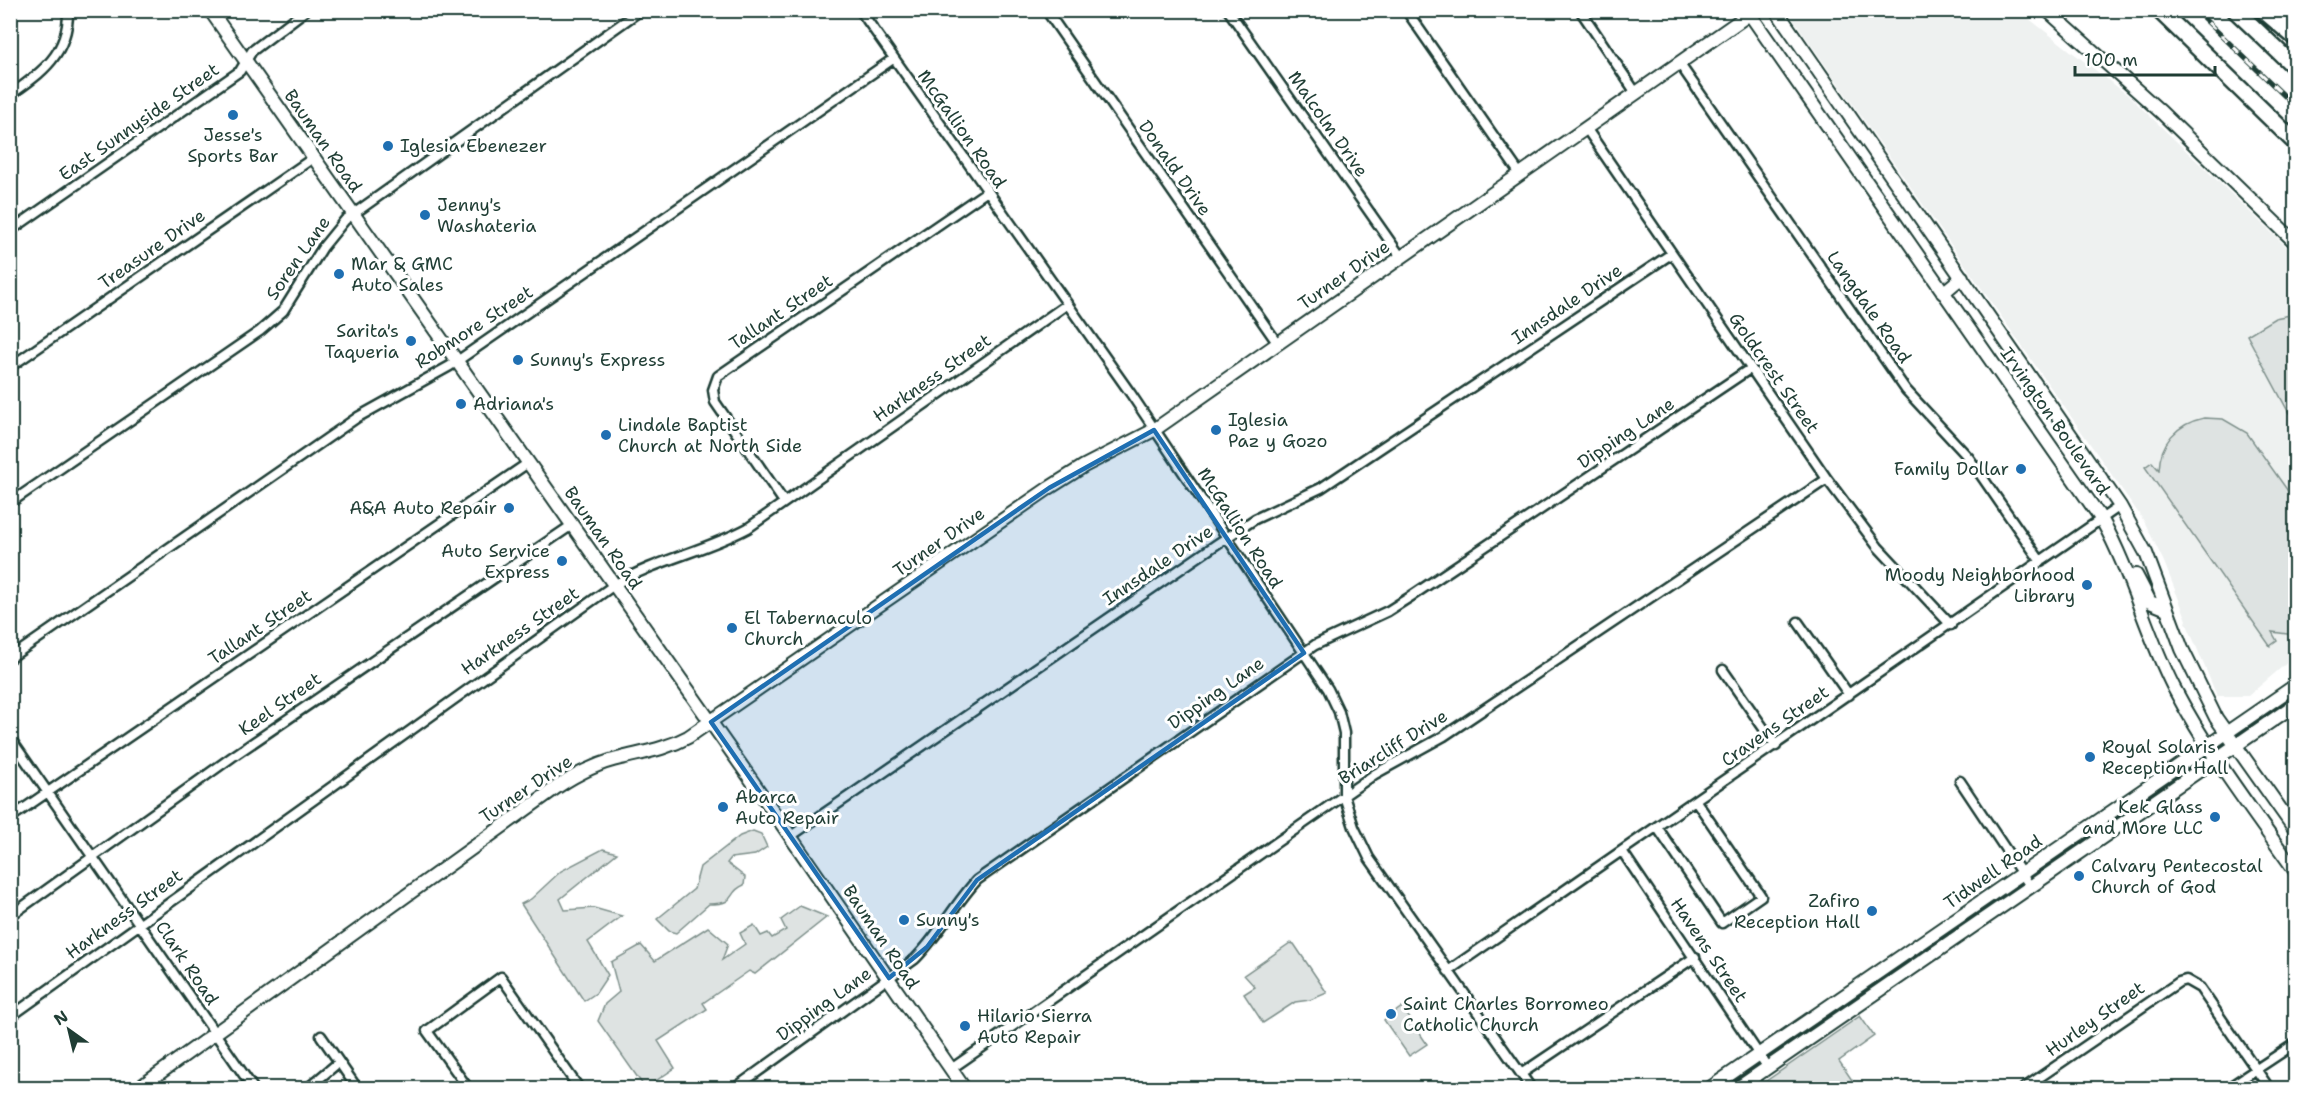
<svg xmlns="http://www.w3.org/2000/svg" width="2306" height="1099" viewBox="0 0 2306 1099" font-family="'Shantell Sans',sans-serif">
<rect width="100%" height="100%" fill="#fff"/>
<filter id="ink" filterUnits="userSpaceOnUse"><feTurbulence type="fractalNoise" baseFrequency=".0167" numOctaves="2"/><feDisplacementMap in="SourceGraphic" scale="12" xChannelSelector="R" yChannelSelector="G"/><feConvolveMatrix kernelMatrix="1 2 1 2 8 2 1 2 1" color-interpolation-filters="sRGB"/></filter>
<g filter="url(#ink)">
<path fill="#eef1f0" d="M1790,10L2019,11L2129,96L2295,255V656L2248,696H2217L2186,622L2187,620L2164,562L2144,521L1789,13Z"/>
<path fill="#dee3e2" stroke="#7e908b" stroke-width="1.5" d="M2295,314H2296L2295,414L2289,413L2247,335L2275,318Z
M2204,418L2223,419L2247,433L2295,501V635L2272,632L2277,641L2270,646L2145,467L2152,462L2159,470C2160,443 2176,424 2204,418Z
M753,831L761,834L767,847L755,855L731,858L727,863L745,877L744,885C725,893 739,904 709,904L676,933L669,931L657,919L694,889L700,867L740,836Z
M603,849L617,853L560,899L565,910L594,908L622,916L588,942L608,975L596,993L584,1001L521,904L531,899L561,871Z
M800,906L827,917L755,974L749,971L703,1003L707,1009L658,1041L675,1068L645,1088L598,1021L605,1004L619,992L611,962L641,945L655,961L708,927L728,944L722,960L745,944L740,933L754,925L761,936L768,933L772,938L786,930L781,920Z
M1290,943L1294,944L1327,993L1310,1000L1295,1002L1263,1023L1244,994L1255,987L1244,975Z
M1402,1007L1427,1044L1409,1056L1384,1020Z
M1860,1016L1874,1036L1839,1061L1856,1086L1852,1088H1756Z"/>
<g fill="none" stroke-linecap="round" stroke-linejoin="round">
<defs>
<path id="street" d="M860,10L1131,394L1328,689L1339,712L1344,733V796L1354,827L1369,858L1531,1088
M1046,10L1278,344
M1228,10L1401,257
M1406,10L1520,174
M1580,10L1636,93
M1679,63L1906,390L1969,458L2041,562
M10,95C42,73 69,53 68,10
M1586,128L1827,479L1878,547L1951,625
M10,231L240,71L252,51L306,10
M10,367L313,158
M784,502L715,402L713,390L718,376L986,192
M10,503L260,331L283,311L323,247L345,220L641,10
M1798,622L1849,695
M10,658L358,417L450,366L893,59
M1723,670L1776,746
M10,738L253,1088
M1960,781L2030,886
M10,818L528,463
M1657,827L1722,923L1761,896L1696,801
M791,836L1217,544L1255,519L1321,488L1671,254
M1622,851L1768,1068
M10,916L232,757L572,525
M1448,971L2120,506
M10,1017L614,585C656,560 705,551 748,528L1066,305
M321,1036L357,1088
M951,1069L1375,774L1444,736L1827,479
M1521,1074L1695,957
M308,1088L339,1062
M468,1088L427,1031L501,977L579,1088
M735,1088L915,959C939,935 954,905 977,880L1315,645L1388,611L1410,597L1751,368
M2024,1088L2179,982L2186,980L2200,988L2269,1088
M2228,1088L2296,1043"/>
<path id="secondary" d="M210,10L750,778L964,1088
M1747,10L2102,520C2132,574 2146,634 2174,688C2208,753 2254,813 2296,872
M1776,10L2120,506L2146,553L2182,649L2216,718L2296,831
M2047,10L2161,112L2296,243
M2278,10L2296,27
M1943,293L1962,277
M2136,575L2150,602L2167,609
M139,1088L557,787C577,774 597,763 621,758C645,752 666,749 688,737L1049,488L1084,466L1154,430L1755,10
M1710,1088L2296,685
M1738,1088L2296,704"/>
<path id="highway" d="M2159,10L2296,143
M2235,10L2296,68
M2263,10L2296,38"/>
</defs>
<use href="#street" stroke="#1f3d34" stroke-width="13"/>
<use href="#secondary" stroke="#1f3d34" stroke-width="16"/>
<use href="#highway" stroke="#1f3d34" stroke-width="20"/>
<use href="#street" stroke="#fff" stroke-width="8"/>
<use href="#secondary" stroke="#fff" stroke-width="12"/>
<use href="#highway" stroke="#fff" stroke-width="15"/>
<defs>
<path id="rail" d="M2195,10L2296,107"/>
</defs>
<use href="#rail" stroke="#1f3d34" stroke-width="5"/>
<use href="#rail" stroke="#fff" stroke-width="3" stroke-dasharray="9" stroke-linecap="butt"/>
</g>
</g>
<path fill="#1f6fb2" fill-opacity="0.2" stroke="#1f6fb2" stroke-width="4.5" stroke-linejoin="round" d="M1154,430L1304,653L977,880L927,947L889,978L711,722L1049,488Z"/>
<g fill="#1f6fb2" stroke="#fff" stroke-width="2">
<circle cx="233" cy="115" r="6"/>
<circle cx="388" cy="146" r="6"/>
<circle cx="425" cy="215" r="6"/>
<circle cx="339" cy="274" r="6"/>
<circle cx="411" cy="341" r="6"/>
<circle cx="518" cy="360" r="6"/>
<circle cx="461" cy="404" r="6"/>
<circle cx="1216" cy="430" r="6"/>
<circle cx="606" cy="435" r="6"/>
<circle cx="2021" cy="469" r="6"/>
<circle cx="509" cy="508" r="6"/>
<circle cx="562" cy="561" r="6"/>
<circle cx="2087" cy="585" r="6"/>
<circle cx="732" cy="628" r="6"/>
<circle cx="2090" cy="757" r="6"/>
<circle cx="723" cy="807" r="6"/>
<circle cx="2215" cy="817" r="6"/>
<circle cx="2079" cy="876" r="6"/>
<circle cx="1872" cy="911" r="6"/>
<circle cx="904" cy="920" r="6"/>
<circle cx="1391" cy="1014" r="6"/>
<circle cx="965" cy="1026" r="6"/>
</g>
<g text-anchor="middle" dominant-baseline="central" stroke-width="6" stroke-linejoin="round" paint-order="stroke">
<g font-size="18" fill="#1f3d34" stroke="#fff">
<text transform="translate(139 122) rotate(-35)">East Sunnyside Street</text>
<text transform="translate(1328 124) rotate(55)">Malcolm Drive</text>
<text transform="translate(962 129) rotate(55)">McGallion Road</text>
<text transform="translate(323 141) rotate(55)">Bauman Road</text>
<text transform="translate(1175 168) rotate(55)">Donald Drive</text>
<text transform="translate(152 249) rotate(-35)">Treasure Drive</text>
<text transform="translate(298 258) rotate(-55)">Soren Lane</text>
<text transform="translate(1344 275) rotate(-35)">Turner Drive</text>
<text transform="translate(1567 304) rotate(-34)">Innsdale Drive</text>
<text transform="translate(1869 307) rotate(55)">Langdale Road</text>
<text transform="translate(781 312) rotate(-34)">Tallant Street</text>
<text transform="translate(474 327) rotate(-33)">Robmore Street</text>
<text transform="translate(1774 373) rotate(55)">Goldcrest Street</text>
<text transform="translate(932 378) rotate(-35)">Harkness Street</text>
<text transform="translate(2055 421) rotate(55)">Irvington Boulevard</text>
<text transform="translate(1626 433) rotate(-34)">Dipping Lane</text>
<text transform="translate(1240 528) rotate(57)">McGallion Road</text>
<text transform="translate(603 538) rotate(55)">Bauman Road</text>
<text transform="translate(939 542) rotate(-35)">Turner Drive</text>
<text transform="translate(1158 565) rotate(-34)">Innsdale Drive</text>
<text transform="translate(260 627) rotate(-34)">Tallant Street</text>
<text transform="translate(520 631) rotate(-35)">Harkness Street</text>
<text transform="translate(1216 693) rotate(-35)">Dipping Lane</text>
<text transform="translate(280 704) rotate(-35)">Keel Street</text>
<text transform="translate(1775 726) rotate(-35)">Cravens Street</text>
<text transform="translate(1393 747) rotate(-32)">Briarcliff Drive</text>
<text transform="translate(526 789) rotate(-34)">Turner Drive</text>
<text transform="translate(1993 872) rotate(-35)">Tidwell Road</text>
<text transform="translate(124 914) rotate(-36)">Harkness Street</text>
<text transform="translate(881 937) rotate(56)">Bauman Road</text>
<text transform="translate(1709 950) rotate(56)">Havens Street</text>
<text transform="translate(187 963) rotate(56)">Clark Road</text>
<text transform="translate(824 1004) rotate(-36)">Dipping Lane</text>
<text transform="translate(2095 1019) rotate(-35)">Hurley Street</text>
</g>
<g font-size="18" fill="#1f3d34" stroke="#fff" text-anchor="start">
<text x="233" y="135" text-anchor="middle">Jesse's<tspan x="233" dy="21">Sports Bar</tspan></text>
<text x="400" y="146">Iglesia Ebenezer</text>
<text x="437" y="205">Jenny's<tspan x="437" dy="21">Washateria</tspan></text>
<text x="351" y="264">Mar &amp; GMC<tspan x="351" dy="21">Auto Sales</tspan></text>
<text x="399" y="331" text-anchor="end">Sarita's<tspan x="399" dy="21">Taqueria</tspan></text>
<text x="530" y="360">Sunny's Express</text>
<text x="473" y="404">Adriana's</text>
<text x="1228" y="420">Iglesia<tspan x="1228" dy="21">Paz y Gozo</tspan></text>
<text x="618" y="425">Lindale Baptist<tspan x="618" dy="21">Church at North Side</tspan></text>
<text x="2009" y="469" text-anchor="end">Family Dollar</text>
<text x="497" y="508" text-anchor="end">A&amp;A Auto Repair</text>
<text x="550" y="551" text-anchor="end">Auto Service<tspan x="550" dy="21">Express</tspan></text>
<text x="2075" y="575" text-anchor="end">Moody Neighborhood<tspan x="2075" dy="21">Library</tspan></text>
<text x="744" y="618">El Tabernaculo<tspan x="744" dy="21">Church</tspan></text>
<text x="2102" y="747">Royal Solaris<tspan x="2102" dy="21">Reception Hall</tspan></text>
<text x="735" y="797">Abarca<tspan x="735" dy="21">Auto Repair</tspan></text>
<text x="2203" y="807" text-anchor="end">Kek Glass<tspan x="2203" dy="21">and More LLC</tspan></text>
<text x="2091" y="866">Calvary Pentecostal<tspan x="2091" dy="21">Church of God</tspan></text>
<text x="1860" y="901" text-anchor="end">Zafiro<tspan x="1860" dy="21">Reception Hall</tspan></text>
<text x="916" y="920">Sunny's</text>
<text x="1403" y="1004">Saint Charles Borromeo<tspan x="1403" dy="21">Catholic Church</tspan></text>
<text x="977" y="1016">Hilario Sierra<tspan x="977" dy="21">Auto Repair</tspan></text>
</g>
</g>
<rect width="2306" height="1099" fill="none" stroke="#fff" stroke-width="36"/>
<rect x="18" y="18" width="2270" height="1063" fill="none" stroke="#1f3d34" stroke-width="2" filter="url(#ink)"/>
<g transform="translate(69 1030) rotate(326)" stroke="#ffffff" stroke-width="4.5" paint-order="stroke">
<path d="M0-4.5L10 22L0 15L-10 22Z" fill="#1f3d34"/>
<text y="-9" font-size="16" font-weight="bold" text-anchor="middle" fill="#1f3d34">N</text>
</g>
<path d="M2075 66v9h140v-9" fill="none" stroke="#1f3d34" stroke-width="3"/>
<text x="2084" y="66" font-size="18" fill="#1f3d34" stroke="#ffffff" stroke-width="4.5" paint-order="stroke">100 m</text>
</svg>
